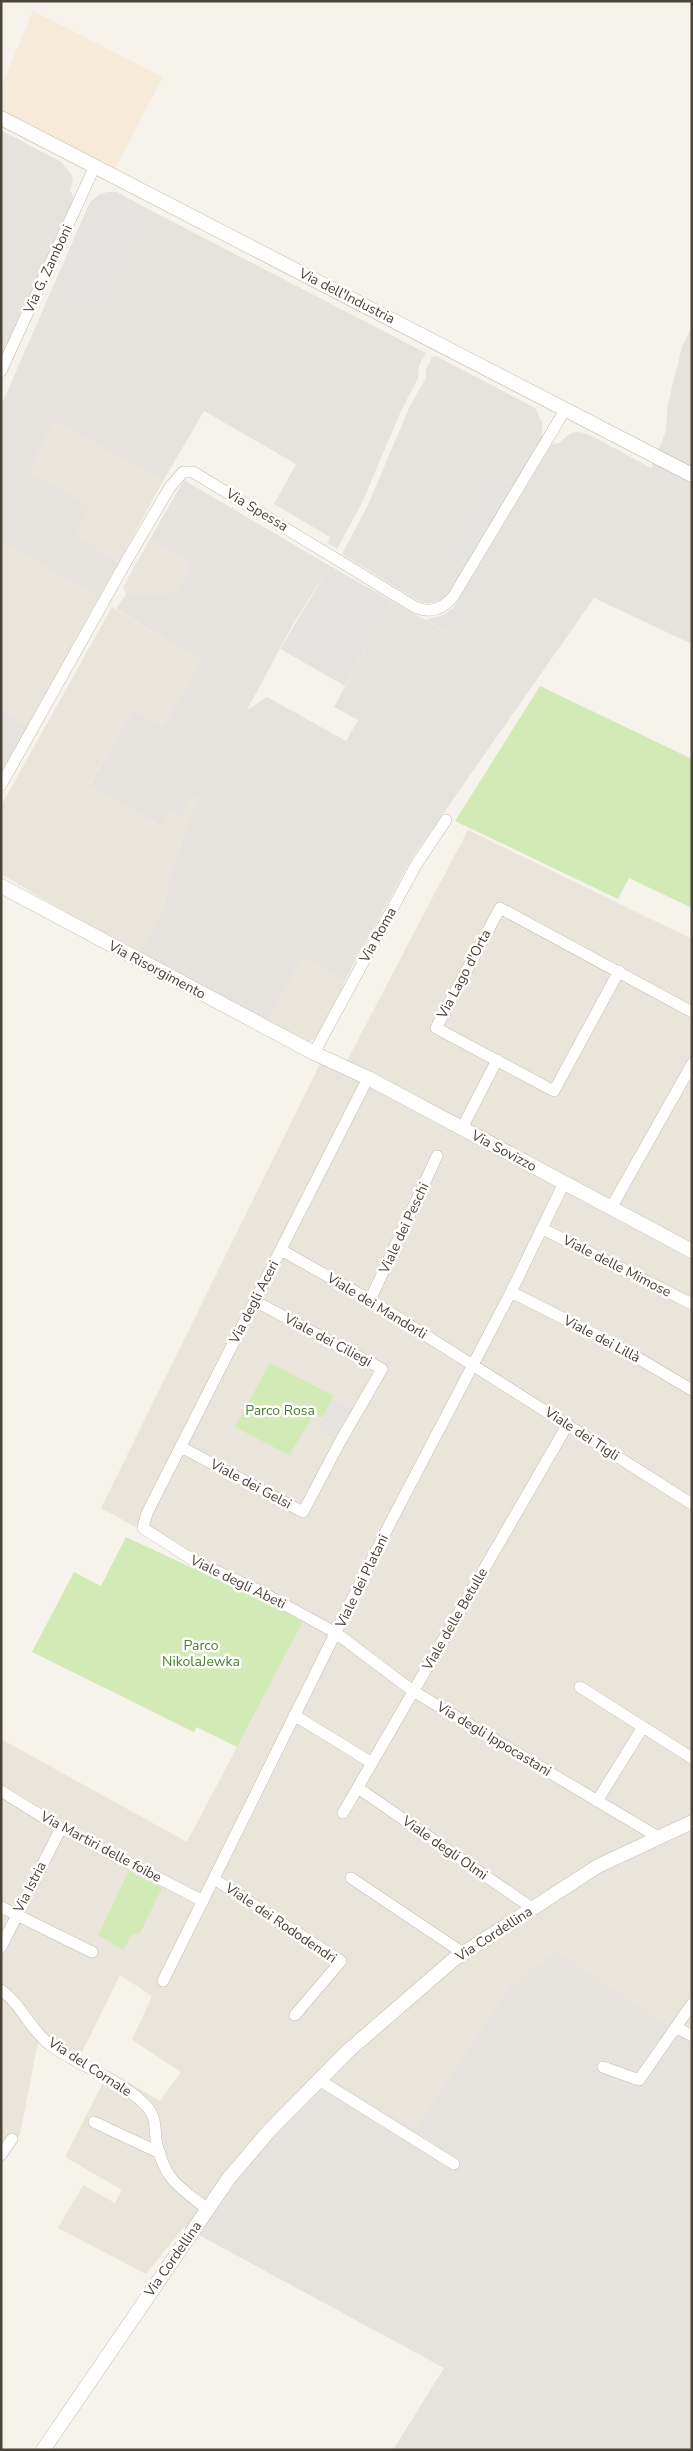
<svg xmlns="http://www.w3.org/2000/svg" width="693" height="2451" viewBox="0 0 693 2451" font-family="'Nunito Sans',sans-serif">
<rect width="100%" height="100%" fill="#f6f3ec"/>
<path fill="#eae5da" d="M54,419L163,481L119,562L74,535L91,506L30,471Z
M150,539L191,564L175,592L126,594L123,587Z
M1,541L98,598L28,726L1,709Z
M112,607L200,661L163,726L133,709L89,784L160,827L171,809L194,795L197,797L167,884L164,905L138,955L1,874V806Z
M468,830L692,939V2042L678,2033L506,1990L415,2128L317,2071L206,2191L184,2227L146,2274L58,2228L83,2185L115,2203L122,2190L65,2157L109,2071L160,2101L181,2072L132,2040L152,1996L120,1975L80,2056L40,2032L20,2134L1,2163V1739L187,1842L304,1620L101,1508L321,1062L341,1072Z
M303,958L344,982L343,987L315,1039L308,1042L268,1022Z"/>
<path fill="#f7ead8" d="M33,11L163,77L114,170L1,111V87Z"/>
<path fill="#e6e2dd" d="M1,130L61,162L71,174L73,181L70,190L74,198L1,360Z
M150,210L426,353L419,365L418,378L401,411L362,503L337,549L327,543L330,537L274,504L296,464L204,411L163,481L54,420L30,471L91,506L75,535L119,562L98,598L1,541V406L51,291L100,320Z
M692,326V644L594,598L412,858L344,982L303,958L268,1022L138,955L164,905L167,884L197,797L194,795L181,816L171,810L161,827L89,785L133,709L163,726L200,661L116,609L126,594L175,592L191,564L150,539L184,480L330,566L293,624L247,710L267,697L346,741L358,720L334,707L392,601L451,635L487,575L477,569L552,444L559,443L571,433L579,432L588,434L651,468L666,431L668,403L682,347Z
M436,356L535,408L542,423V440L514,484L490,472L446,551L468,564L450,594L444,600L432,603H422L342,554L368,505L409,408L426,378V369L432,357Z
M1,709L28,726L1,773Z
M557,1951L692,2042V2450H393L444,2368L184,2227L206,2191L317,2070L415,2128L506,1990Z"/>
<path fill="#d2eab5" d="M540,686L692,759V908L629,878L618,899L455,821Z
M270,1363L334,1396L322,1418L314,1415L289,1455L235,1427Z
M126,1537L304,1620L237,1747L196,1727L194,1732L32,1652L74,1572L101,1586Z
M129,1871L162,1888L139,1935L133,1933L123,1950L98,1935Z"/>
<path fill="#e5e3e0" d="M108,192H117L150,210L100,320L51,291L90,202L100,194Z
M490,472L514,484L468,564L446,551Z
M330,566L392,601L345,686L280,649Z
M477,569L487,575L452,635L425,620L443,615L453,608Z
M334,1399L355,1410L338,1441L317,1428Z"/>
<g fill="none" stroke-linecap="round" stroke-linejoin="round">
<defs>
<path id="minor" d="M1,371L94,168
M1,785L127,560L170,487L183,472H193L415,607C431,614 442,609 453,597L565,410
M619,971L554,1091L436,1028L500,908L692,1012
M314,1053L416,865L446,820
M368,1078L147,1513L143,1528L196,1562L258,1590L336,1633L413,1691L658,1837
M462,1128L497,1060
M611,1208L692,1064
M543,1229L692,1304
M281,1250L370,1300L692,1504
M511,1292L616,1345L692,1390
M370,1300L437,1156
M181,1447L303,1512L341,1440L382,1369L255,1301
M580,1687L643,1727
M294,1715L372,1763
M358,1788L532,1908
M1,1791L61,1828L203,1901
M597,1801L643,1727L692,1758
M343,1813L568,1424
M351,1878L463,1953
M214,1879L341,1961L295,2015
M1,1907L92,1952
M1,1947L61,1828
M163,1981L385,1533L511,1292L564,1183
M1,1990C22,2005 29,2028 49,2044C78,2066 126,2081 149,2109C157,2120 154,2132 157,2145C166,2182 180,2187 207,2209
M676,2027L692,2036
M603,2067L639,2080L692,2004
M319,2080L454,2164
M94,2122L160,2153
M1,2155L12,2139"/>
<path id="tertiary" d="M1,118L692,475
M1,886L314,1053L368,1078L692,1251
M43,2450L229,2178L269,2131L348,2051L453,1960L598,1866L692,1822"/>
</defs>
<use href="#minor" stroke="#c2bbae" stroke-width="12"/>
<use href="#tertiary" stroke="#c2bbae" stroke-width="15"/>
<use href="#minor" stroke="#fff" stroke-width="11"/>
<use href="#tertiary" stroke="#fff" stroke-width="14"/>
</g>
<g text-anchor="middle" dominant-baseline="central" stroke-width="5" stroke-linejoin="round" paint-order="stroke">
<g font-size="14" fill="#4b4439" stroke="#fff">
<text transform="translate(48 269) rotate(-65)">Via G. Zamboni</text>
<text transform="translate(347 296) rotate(27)">Via dell'Industria</text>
<text transform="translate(257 510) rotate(31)">Via Spessa</text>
<text transform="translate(378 935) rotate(-61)">Via Roma</text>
<text transform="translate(157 970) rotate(28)">Via Risorgimento</text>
<text transform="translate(464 974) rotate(-62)">Via Lago d'Orta</text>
<text transform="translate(504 1151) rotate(28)">Via Sovizzo</text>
<text transform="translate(404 1228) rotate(-65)">Viale dei Peschi</text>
<text transform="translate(617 1266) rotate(27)">Viale delle Mimose</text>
<text transform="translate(254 1302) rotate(-63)">Via degli Aceri</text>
<text transform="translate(377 1306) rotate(31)">Viale dei Mandorli</text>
<text transform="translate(602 1339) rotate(28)">Viale dei Lillà</text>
<text transform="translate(328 1340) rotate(28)">Viale dei Ciliegi</text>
<text transform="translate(582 1434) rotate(33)">Viale dei Tigli</text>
<text transform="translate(251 1484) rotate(28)">Viale dei Gelsi</text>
<text transform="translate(362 1581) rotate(-64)">Viale dei Platani</text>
<text transform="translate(238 1582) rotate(26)">Viale degli Abeti</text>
<text transform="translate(455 1619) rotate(-60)">Viale delle Betulle</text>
<text transform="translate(494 1739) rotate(31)">Via degli Ippocastani</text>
<text transform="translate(101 1847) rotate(28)">Via Martiri delle foibe</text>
<text transform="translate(445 1848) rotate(35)">Viale degli Olmi</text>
<text transform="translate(30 1887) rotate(-63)">Via Istria</text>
<text transform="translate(281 1923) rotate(34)">Viale dei Rododendri</text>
<text transform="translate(494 1934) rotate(-33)">Via Cordellina</text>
<text transform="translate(90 2067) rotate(33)">Via del Cornale</text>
<text transform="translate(173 2259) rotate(-55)">Via Cordellina</text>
</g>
<g font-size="14" fill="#4a7f2a" stroke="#fff">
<text x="280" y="1410">Parco Rosa</text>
<text x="201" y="1645">Parco<tspan x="201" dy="16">NikolaJewka</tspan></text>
</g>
</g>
<rect width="693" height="2451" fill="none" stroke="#4b4439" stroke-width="5"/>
</svg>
